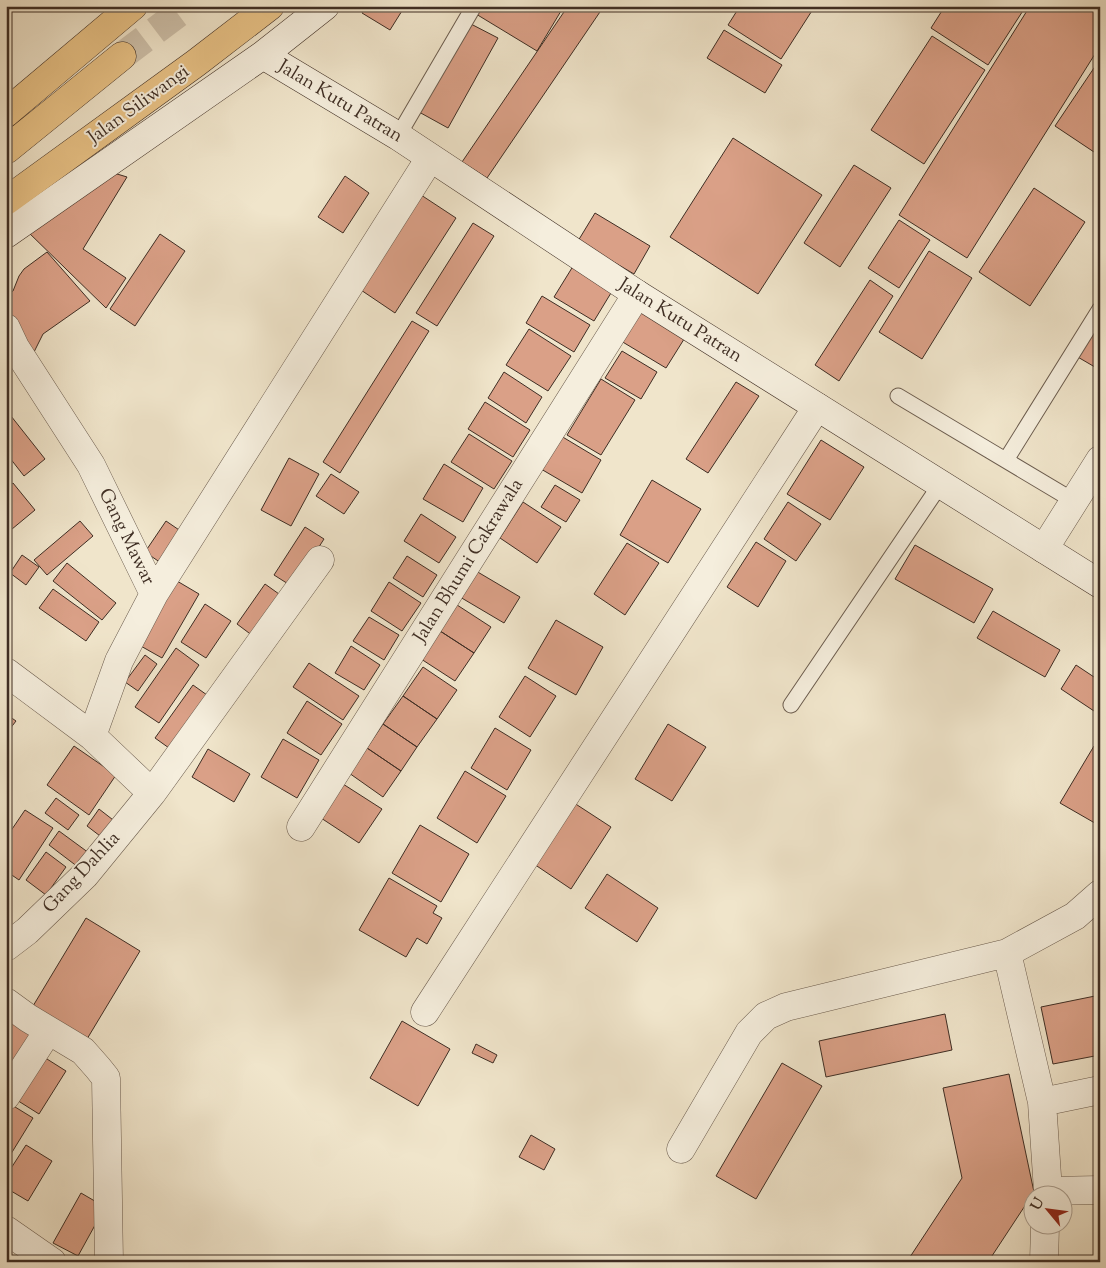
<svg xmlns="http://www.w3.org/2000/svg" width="1106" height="1268" viewBox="0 0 1106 1268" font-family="'Sorts Mill Goudy',serif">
<rect width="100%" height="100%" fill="#f0e5cb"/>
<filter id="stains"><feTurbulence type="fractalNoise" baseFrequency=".004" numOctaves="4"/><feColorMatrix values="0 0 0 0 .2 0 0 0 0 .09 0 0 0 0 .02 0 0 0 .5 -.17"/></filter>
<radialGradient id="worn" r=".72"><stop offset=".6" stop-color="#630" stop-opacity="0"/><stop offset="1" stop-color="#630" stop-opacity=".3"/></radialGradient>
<path fill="#daa087" stroke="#3f2e24" d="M366,6H405L390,30L362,13Z
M481,6H564L537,51L476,14Z
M568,6H604L487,178L462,162Z
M740,6H815L781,59L728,25Z
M945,6H1026L988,65L931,28Z
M1030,6H1100V46L967,258L899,215Z
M469,23L498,38L448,128L419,112Z
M724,30L782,65L765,93L707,58Z
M932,36L985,70L924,164L871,130Z
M1100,59V156L1055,126Z
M733,138L822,195L758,294L670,237Z
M854,165L891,188L840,267L804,243Z
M104,170L127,177L83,249L126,278L106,308L26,230Z
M345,176L369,193L343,233L318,217Z
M1034,188L1085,222L1030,306L979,272Z
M418,193L456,218L395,313L355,286Z
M595,213L650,246L634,274L578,241Z
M899,220L930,240L899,288L868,268Z
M473,223L494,236L437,326L416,313Z
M160,234L185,251L135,326L110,309Z
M929,251L972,278L922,359L879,332Z
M47,252L90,301L43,334L32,356L6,323V295L13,291L19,276L24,269Z
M575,263L614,288L594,321L554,297Z
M870,280L893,296L839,381L815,365Z
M542,296L590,325L574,352L526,323Z
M642,308L686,336L666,368L621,341Z
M412,321L429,331L340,473L323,462Z
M529,329L571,356L548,391L506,365Z
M1091,332L1100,337V370L1076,356Z
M622,351L657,372L641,399L605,378Z
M504,372L542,397L526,423L488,398Z
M601,379L635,400L601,455L567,435Z
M736,382L759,396L708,473L686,459Z
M485,402L530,430L513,457L468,429Z
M11,416L45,459L24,476L6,453V419Z
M469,434L512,461L494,489L451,462Z
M561,436L601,460L582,493L541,469Z
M821,440L864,467L830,520L787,494Z
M289,458L319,474L291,526L261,510Z
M444,464L483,488L463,522L423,499Z
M331,474L359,492L344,514L316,496Z
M652,480L701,509L668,563L620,535Z
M13,483L35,510L6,534V489Z
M555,485L580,500L566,522L541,507Z
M523,502L561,527L537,563L500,538Z
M788,502L821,524L796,561L764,539Z
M421,514L456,537L439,563L404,541Z
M80,521L93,536L47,575L34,560Z
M166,521L185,534L164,565L145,552Z
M305,527L324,539L293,587L274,575Z
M756,542L786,561L758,607L727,587Z
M627,543L659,563L625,615L594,594Z
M915,545L993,589L974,623L895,579Z
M22,555L39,567L26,585L10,573Z
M407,556L437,575L423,597L393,578Z
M67,563L116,603L102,620L53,581Z
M476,571L520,597L504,623L460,597Z
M177,581L199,594L162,658L139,645Z
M389,582L421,603L402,631L371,611Z
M265,584L286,599L257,639L237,624Z
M53,589L99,622L86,641L39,608Z
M454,603L491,627L474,653L437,629Z
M205,604L231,621L206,658L181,642Z
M993,611L1060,650L1045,677L977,638Z
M369,617L399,635L384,660L353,641Z
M556,620L603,647L576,695L528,668Z
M437,629L474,653L455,681L418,657Z
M351,646L380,665L364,690L335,673Z
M176,648L199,665L159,723L135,707Z
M145,655L157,664L138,691L125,682Z
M309,663L359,696L343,720L293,687Z
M1076,665L1100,681V715L1061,689Z
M423,667L457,690L437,719L403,696Z
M525,676L556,696L530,737L499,717Z
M193,685L214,700L176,753L155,738Z
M403,696L437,719L417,747L383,724Z
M307,701L342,724L321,755L287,733Z
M6,714L16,721L6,734Z
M383,724L417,747L401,771L367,748Z
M668,724L706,747L672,801L635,779Z
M495,728L531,750L507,790L471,768Z
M283,739L319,760L297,798L261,777Z
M74,746L116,775L89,815L47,785Z
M1094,746L1100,749V826L1060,803Z
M367,748L401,771L383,797L349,773Z
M208,749L250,774L234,802L192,777Z
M465,771L506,796L477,843L437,818Z
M343,784L382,809L359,843L321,818Z
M56,798L79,815L68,830L45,813Z
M568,799L611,827L571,889L528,860Z
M99,809L117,823L104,839L87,826Z
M25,810L53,828L19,880L6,871V838Z
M420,825L469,854L441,902L392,873Z
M59,831L89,853L78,867L49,845Z
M46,852L66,867L46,895L26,880Z
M607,874L658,908L637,942L585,908Z
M389,878L437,906L433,913L442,918L427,944L417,938L406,957L359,930Z
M86,918L140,951L84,1044L30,1011Z
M1100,995V1055L1053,1064L1041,1007Z
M945,1014L952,1050L826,1077L819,1041Z
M6,1018L34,1037L6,1078Z
M402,1021L450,1049L418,1106L370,1078Z
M476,1044L497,1055L493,1063L472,1053Z
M39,1054L66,1071L39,1114L12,1097Z
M782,1063L822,1086L756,1199L716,1176Z
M1009,1074L1034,1192L988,1262H911L908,1260L962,1178L943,1088Z
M7,1102L33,1118L6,1162V1104Z
M531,1135L555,1149L544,1170L519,1157Z
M26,1145L52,1161L28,1201L6,1188V1176Z
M81,1193L105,1207L78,1256L53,1243Z"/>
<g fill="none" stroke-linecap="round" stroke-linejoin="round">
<path stroke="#cdc0aa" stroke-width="28" stroke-dasharray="28 14" stroke-linecap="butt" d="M122,56L188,6"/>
<defs>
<path id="lane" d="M398,136L474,6
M898,396L1074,501
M1006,460L1100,309
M791,705L940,485"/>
<path id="street" d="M6,328L15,347L91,465L154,594L119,661L92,736L152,793
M1044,549L1100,460
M154,594L430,158
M6,672L92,736
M301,827L637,294
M6,947L27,931L85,875L152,793L320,560
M1007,953L1042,1102L1048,1191L1047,1196
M6,1002L28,1018L83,1051L98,1068L106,1078L109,1262
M425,1012L817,407
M6,1096L48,1031
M1042,1102L1100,1090
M681,1149L749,1033L766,1016L786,1007L1007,953L1075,916L1100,894
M1048,1191L1100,1190
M6,1230L52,1262
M1044,1262L1045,1226"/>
<path id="secondary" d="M263,55L398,136L637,294L1100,584
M6,234L263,55L325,6"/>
<path id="highway" d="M6,113L133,6
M6,150L122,56
M6,201L196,63L270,6"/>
</defs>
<use href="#lane" stroke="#6b5c4e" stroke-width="17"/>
<use href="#street" stroke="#6b5c4e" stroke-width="29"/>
<use href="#secondary" stroke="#3f2e24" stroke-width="29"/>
<use href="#highway" stroke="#3f2e24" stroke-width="29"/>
<use href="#lane" stroke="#f5eedd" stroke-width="15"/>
<use href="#street" stroke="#f5eedd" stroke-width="28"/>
<use href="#secondary" stroke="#f5eedd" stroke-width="28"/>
<use href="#highway" stroke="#e8c286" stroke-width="28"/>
</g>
<g text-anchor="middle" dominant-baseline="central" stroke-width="4" stroke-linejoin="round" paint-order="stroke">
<g font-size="19" fill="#3f2e24" stroke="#f5eedd">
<text transform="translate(340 102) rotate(31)">Jalan Kutu Patran</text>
<text transform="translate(139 105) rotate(-36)">Jalan Siliwangi</text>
<text transform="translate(680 321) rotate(32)">Jalan Kutu Patran</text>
<text transform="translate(126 537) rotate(64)">Gang Mawar</text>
<text transform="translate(469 561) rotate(-58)">Jalan Bhumi Cakrawala</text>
<text transform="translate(82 873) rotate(-47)">Gang Dahlia</text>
</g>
</g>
<rect width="1106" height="1268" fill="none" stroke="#f0e5cb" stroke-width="25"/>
<rect x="8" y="8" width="1091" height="1253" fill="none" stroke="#3f2e24" stroke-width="2.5"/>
<rect x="12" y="12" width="1081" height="1243" fill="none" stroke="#3f2e24"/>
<g transform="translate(1048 1210) rotate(299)"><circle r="24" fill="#f5eedd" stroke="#aca193"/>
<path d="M0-4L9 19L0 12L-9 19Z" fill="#8f2418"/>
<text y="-8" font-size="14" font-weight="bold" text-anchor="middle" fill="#3f2e24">U</text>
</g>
<rect width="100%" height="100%" filter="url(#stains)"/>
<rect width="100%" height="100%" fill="url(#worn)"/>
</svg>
